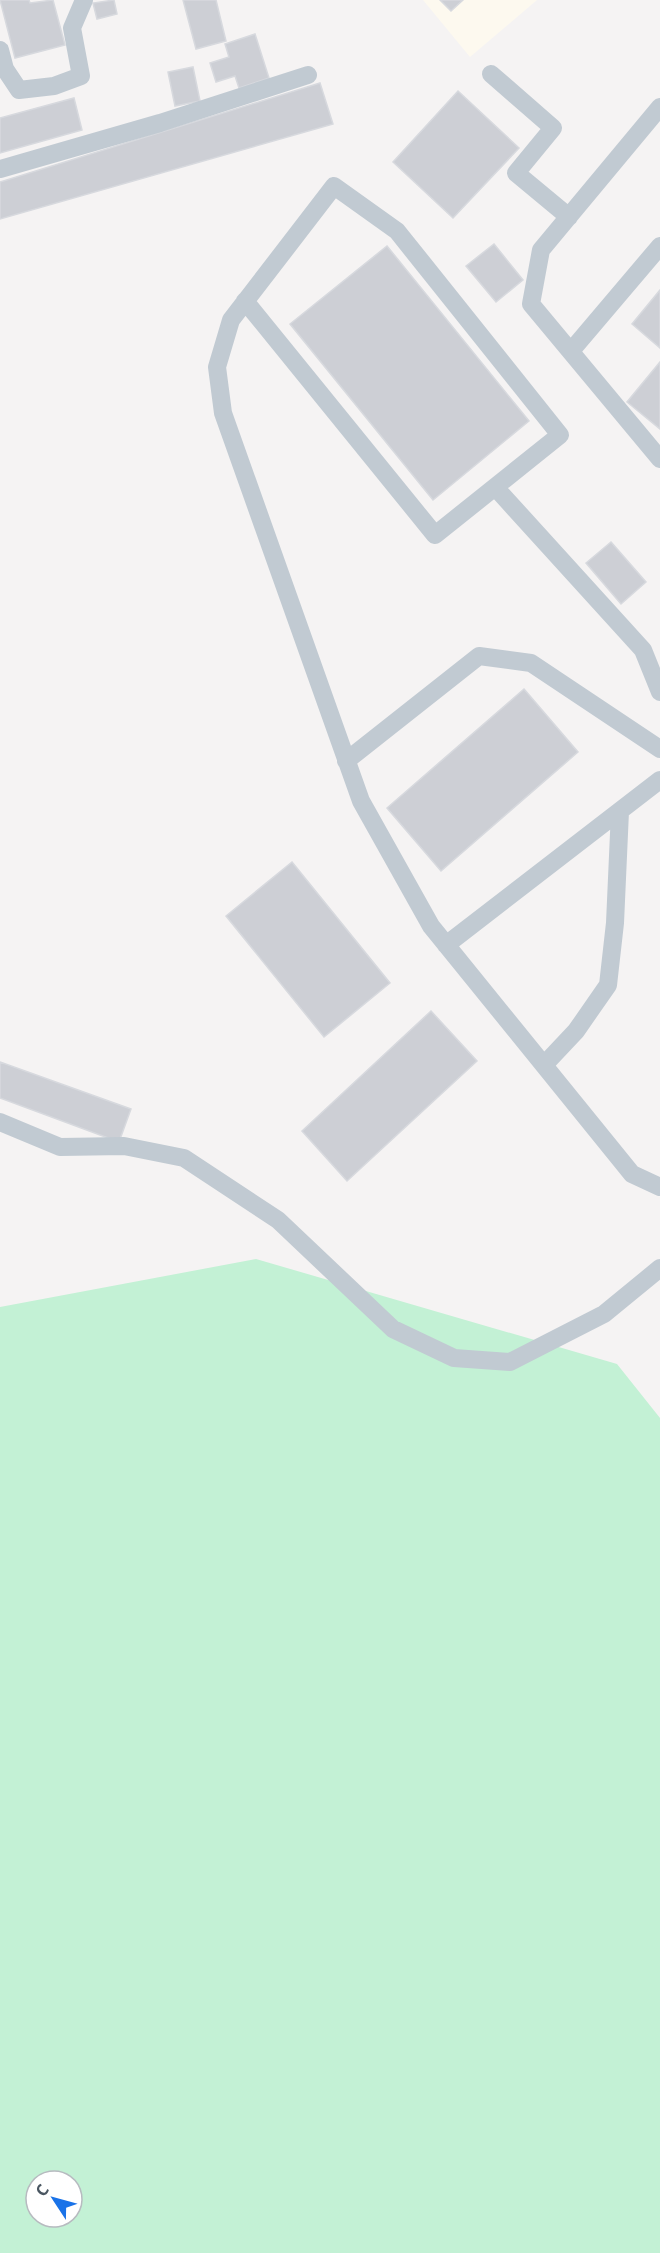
<svg xmlns="http://www.w3.org/2000/svg" width="660" height="2253" viewBox="0 0 660 2253" font-family="'Open Sans',sans-serif">
<rect width="100%" height="100%" fill="#f5f3f3"/>
<path fill="#fdf9ef" d="M423,0H537L470,57Z"/>
<path fill="#c3f1d5" fill-rule="evenodd" d="M256,1259L617,1364L660,1418V2253H0V1307ZM36,2181H72V2217H36Z"/>
<path fill="#cdcfd5" stroke="#d7d9de" stroke-width="1.5" d="M0,0H29L30,3L53,0L65,45L15,58Z
M114,0L117,14L97,19L93,3Z
M183,0H216L226,41L196,49Z
M440,0H463L451,11Z
M255,34L269,78L239,88L235,76L216,82L210,63L229,57L225,44Z
M193,67L200,101L175,106L168,72Z
M320,83L333,124L0,219V182Z
M458,91L519,148L453,218L393,162Z
M74,98L82,130L0,153V118Z
M494,244L523,280L496,302L466,266Z
M387,246L529,421L433,500L290,324Z
M660,290V348L632,324Z
M660,362V429L627,402Z
M611,542L646,582L621,604L586,563Z
M524,689L578,752L441,871L387,808Z
M292,862L390,983L324,1037L226,916Z
M431,1011L477,1061L347,1181L302,1131Z
M0,1062L131,1109L119,1142L0,1098Z"/>
<g fill="none" stroke-linecap="round" stroke-linejoin="round">
<path stroke="#c1cad2" stroke-width="18" d="M0,50L5,69L19,90L54,86L81,76L72,28L84,0
M491,74L553,128L516,173L569,217
M660,107L541,250L531,304L660,459
M0,169L160,123L308,75
M245,301L435,535L495,487L643,650L660,692
M571,351L660,246
M495,487L560,435L397,231L334,186L231,320L217,367L223,413L361,801L431,926L632,1174L660,1187
M346,761L479,656L531,663L660,749
M446,945L660,780
M544,1065L576,1031L608,985L615,923L620,811
M0,1122L60,1147L124,1146L184,1158L278,1220L393,1329L454,1358L510,1362L604,1314L660,1268"/>
</g>
<g transform="translate(54 2199) rotate(306)"><circle r="28" fill="#ffffff" stroke="#b7bbc0" stroke-width="1.5"/>
<path d="M0-4.5L10 22L0 15L-10 22Z" fill="#1a73e8"/>
<text y="-9" font-size="16" font-weight="bold" text-anchor="middle" fill="#4a5661">С</text>
</g>
</svg>
